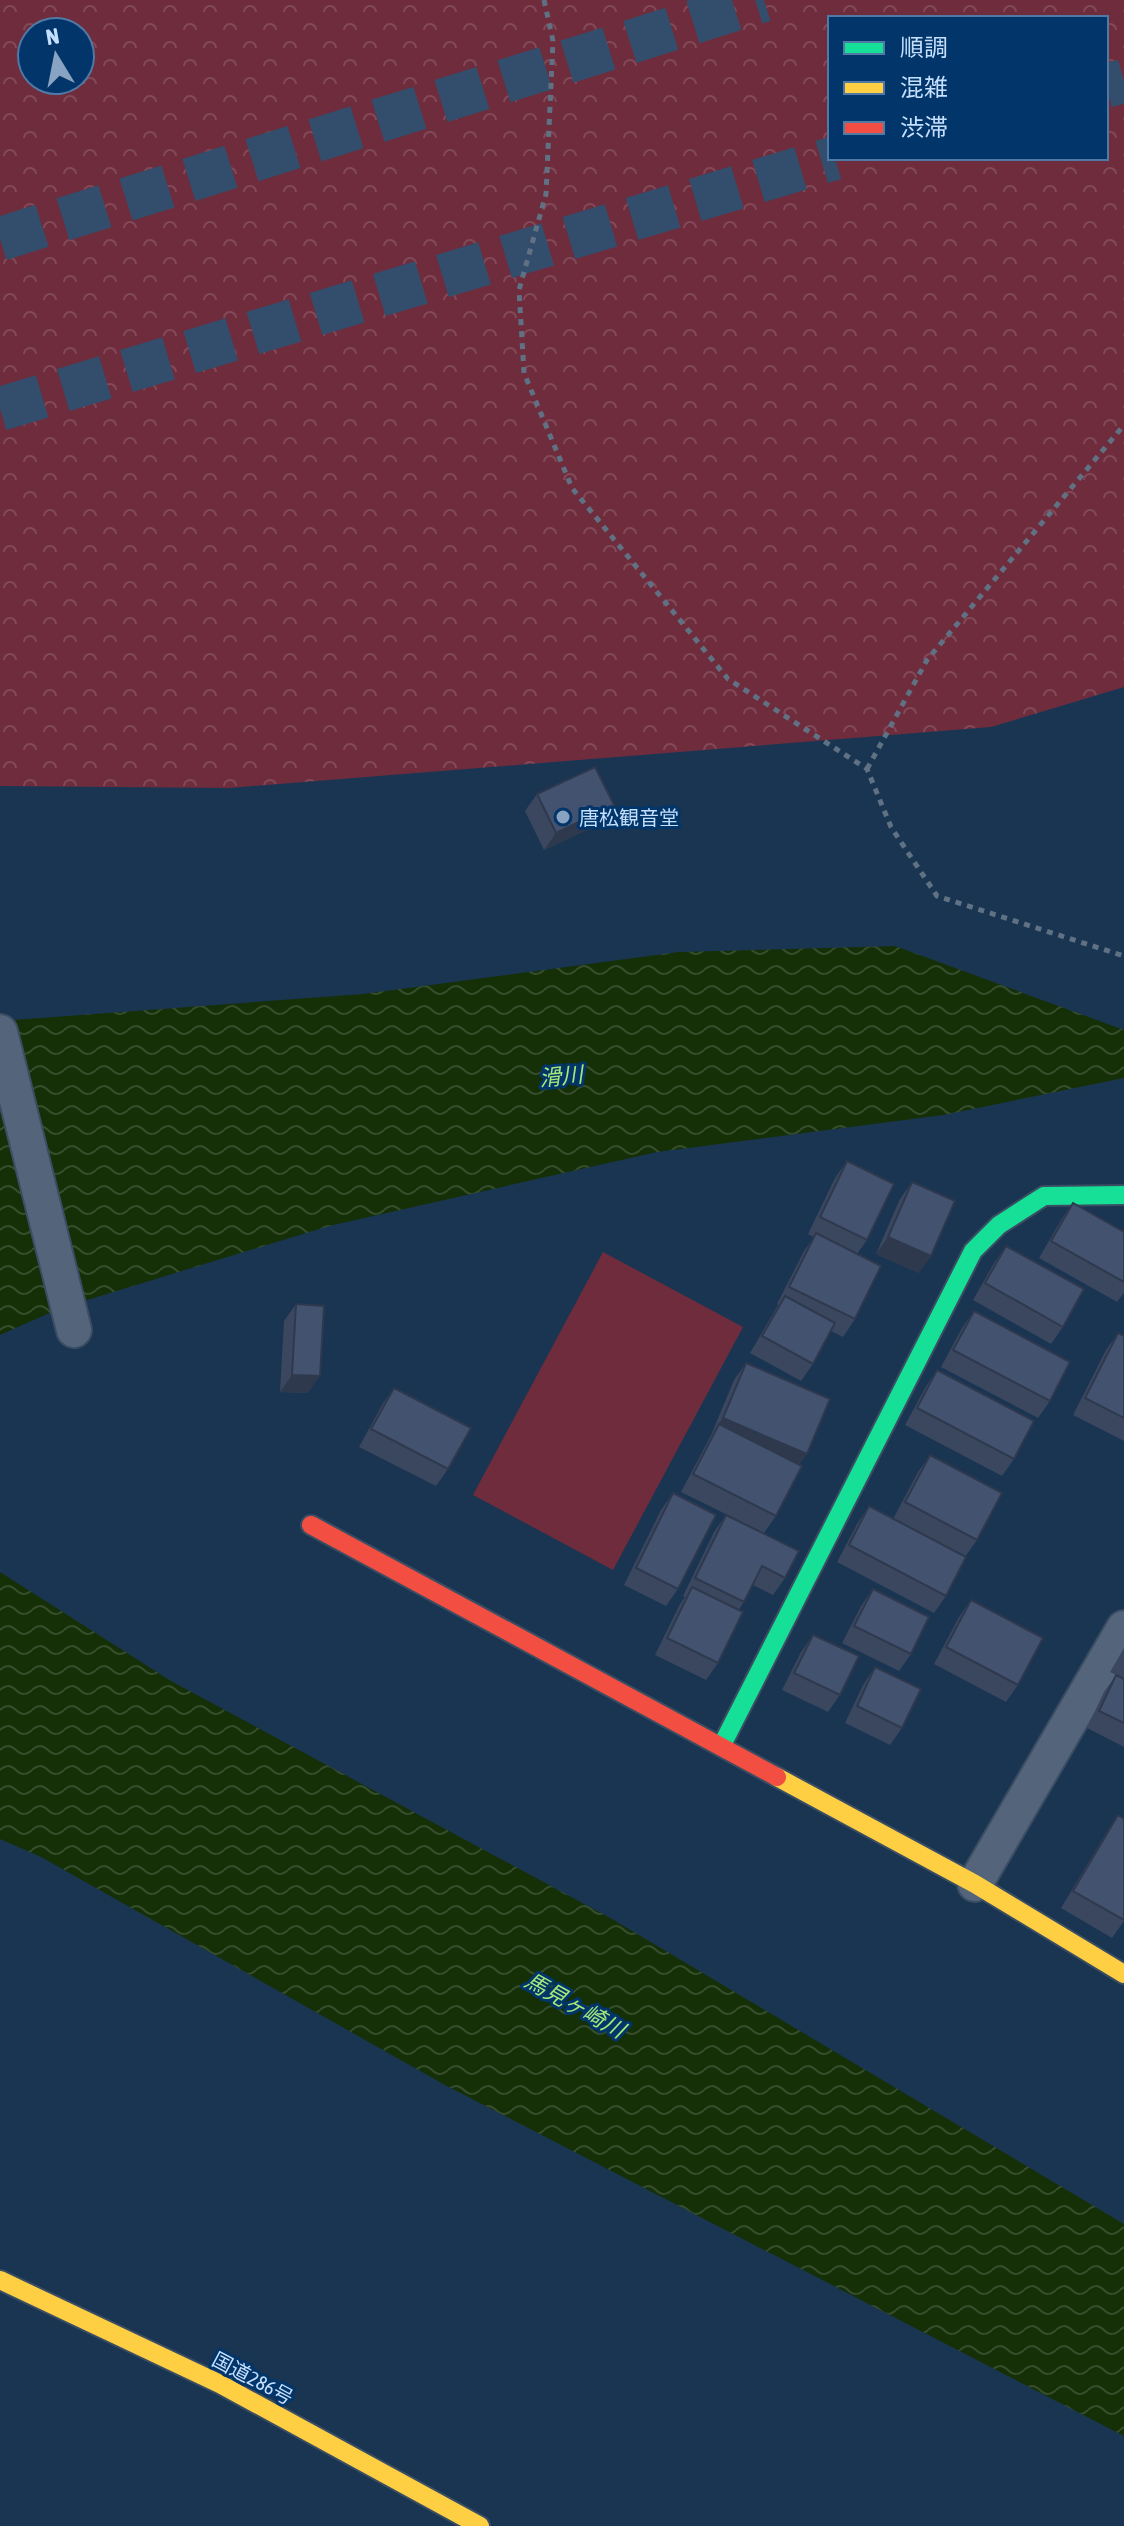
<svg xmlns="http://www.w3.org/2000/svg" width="1124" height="2526" viewBox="0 0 1124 2526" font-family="'Asap Condensed','Noto Sans JP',sans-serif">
<defs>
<pattern id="forest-crowns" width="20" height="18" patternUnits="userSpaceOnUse" patternTransform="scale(2)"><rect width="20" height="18" fill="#6f2c3c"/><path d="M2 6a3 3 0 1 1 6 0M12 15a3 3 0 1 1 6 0" fill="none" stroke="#824a59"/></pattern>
<pattern id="water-waves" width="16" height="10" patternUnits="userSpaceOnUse" patternTransform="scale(2)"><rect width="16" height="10" fill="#152f07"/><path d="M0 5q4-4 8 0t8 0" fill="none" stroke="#364d2c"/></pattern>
</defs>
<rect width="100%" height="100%" fill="#193552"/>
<path fill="url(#forest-crowns)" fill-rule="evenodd" d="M0,0H1124V687L991,727L229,788L0,786ZM830,18H1106V158H830ZM32,32H80V80H32Z"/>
<path fill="#6f2c3c" d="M603,1252L743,1327L613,1570L473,1495Z"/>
<path fill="url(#water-waves)" d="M895,946L1124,1030V1078L943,1115L657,1152L329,1226L61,1308L0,1335V1021L363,994L679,952Z
M0,1572L171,1681L612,1919L1124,2224V2436L445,2085L41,1857L0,1839Z"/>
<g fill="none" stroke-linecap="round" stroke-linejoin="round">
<path stroke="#334e6c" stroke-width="44" stroke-dasharray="44 22" stroke-linecap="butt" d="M1106,86L1124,81
M0,239L764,0
M0,409L835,158"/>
<defs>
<path id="street" d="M0,1032L74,1330
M975,1884L1124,1628"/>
<path id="fast" d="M722,1745L973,1251L999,1225L1044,1196L1124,1195"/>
<path id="slow" d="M777,1777L975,1884L1124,1974
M0,2280L220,2384L480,2526"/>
<path id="jam" d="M311,1525L777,1777"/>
</defs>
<use href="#street" stroke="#3a4d62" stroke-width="38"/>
<use href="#fast" stroke="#3a4d62" stroke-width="22"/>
<use href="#slow" stroke="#3a4d62" stroke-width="22"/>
<use href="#jam" stroke="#3a4d62" stroke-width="22"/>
<path stroke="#607184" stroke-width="5" stroke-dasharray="6 6" stroke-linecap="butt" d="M544,0L553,41L546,194L519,290L524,373L572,488L728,679L867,769L891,827L937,896L1124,956
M867,769L927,660L1124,425"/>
<use href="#street" stroke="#54657b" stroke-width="34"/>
<use href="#fast" stroke="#16e098" stroke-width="18"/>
<use href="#slow" stroke="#ffcf43" stroke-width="18"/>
<use href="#jam" stroke="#f24e42" stroke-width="18"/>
</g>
<path fill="#3a475f" d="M537,794L602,823L544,850L525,811Z
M847,1161L867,1240L857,1254L855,1319L843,1337L831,1331L813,1364L801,1381L750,1353L778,1305L777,1304L804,1251L814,1237L808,1234L835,1178Z
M912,1182L919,1273L876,1254L900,1199Z
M1073,1203L1124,1232V1293L1117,1302L1039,1258L1061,1220Z
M1006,1246L1063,1327L1051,1344L973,1300L994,1263Z
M296,1304L308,1393L280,1392L284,1321Z
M974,1311L1050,1401L1038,1418L941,1367L962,1328Z
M1118,1333L1124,1336V1441L1073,1415L1106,1350Z
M746,1363L799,1464L776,1516L764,1533L681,1492L711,1435L734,1380Z
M937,1370L1014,1459L1002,1476L905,1425L925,1388Z
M394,1388L448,1469L436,1486L359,1447L382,1405Z
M930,1455L977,1540L965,1557L946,1596L934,1613L837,1562L857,1524L869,1506L893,1519L918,1472Z
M673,1493L678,1589L666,1606L624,1585L661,1510Z
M726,1515L785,1578L773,1595L753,1585L739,1610L718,1663L706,1680L655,1655L680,1604L685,1597L683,1596L714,1532Z
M873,1589L911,1654L899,1671L842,1643L861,1606Z
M971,1600L1018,1685L1006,1702L934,1664L959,1617Z
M813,1635L840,1695L828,1712L782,1690L801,1652Z
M1124,1648V1747L1087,1728L1104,1692L1116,1675L1110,1672Z
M875,1667L902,1728L890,1745L845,1723L863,1685Z
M1118,1815L1124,1921L1112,1938L1061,1908L1106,1833Z"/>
<path fill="#2f394e" d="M614,805L602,823L544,850L556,833Z
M888,1237L931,1256L919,1273L876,1254Z
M292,1375L320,1376L308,1393L280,1392Z
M723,1418L807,1454L795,1471L719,1424L711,1435Z"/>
<path fill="#43526f" stroke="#2f394e" stroke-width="2" d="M595,767L614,805L556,833L537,794Z
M847,1161L894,1184L867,1240L820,1217Z
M912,1182L955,1201L931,1256L888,1237Z
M1073,1203L1124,1232V1282L1051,1241Z
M816,1233L881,1266L855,1319L789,1287Z
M1006,1246L1084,1289L1063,1327L985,1283Z
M785,1296L835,1323L813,1364L762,1336Z
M296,1304L324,1306L320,1376L292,1375Z
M974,1311L1070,1362L1050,1401L953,1350Z
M1118,1333L1124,1336V1418L1085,1398Z
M746,1363L830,1399L807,1454L723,1418Z
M937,1370L1034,1421L1014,1459L917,1408Z
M394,1388L471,1428L448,1469L371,1429Z
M719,1424L802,1466L776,1516L693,1474Z
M930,1455L1002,1493L977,1540L905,1502Z
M673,1493L716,1515L678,1589L636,1568Z
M869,1506L966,1557L946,1596L849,1545Z
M726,1515L799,1551L785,1578L762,1566L744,1602L695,1578Z
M692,1587L743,1612L718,1663L667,1638Z
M873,1589L929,1617L911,1654L854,1626Z
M971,1600L1043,1638L1018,1685L946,1647Z
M813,1635L859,1656L840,1695L794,1673Z
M875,1667L921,1689L902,1728L857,1706Z
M1116,1675L1124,1679V1723L1099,1711Z
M1118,1815L1124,1819V1920L1073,1891Z"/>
<circle fill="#89a4c2" stroke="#023569" stroke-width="3" cx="563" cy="817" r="8"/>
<g text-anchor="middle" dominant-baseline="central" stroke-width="6" stroke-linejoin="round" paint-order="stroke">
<g font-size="20" fill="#c5dfff" stroke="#023569" text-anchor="start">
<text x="579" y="817">唐松観音堂</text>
</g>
<g font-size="20" fill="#c5dfff" stroke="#023569">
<text transform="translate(253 2378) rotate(28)">国道286号</text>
</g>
<g font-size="22" font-style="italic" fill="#a6e979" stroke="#023569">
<text transform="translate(561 1076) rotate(-6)">滑川</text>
<text transform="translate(575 2005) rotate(29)">馬見ヶ崎川</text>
</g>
</g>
<rect x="828" y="16" width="280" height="144" fill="#023569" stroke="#5079a5" stroke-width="2"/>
<rect x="844" y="42" width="40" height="12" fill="#16e098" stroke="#5079a5" stroke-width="2"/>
<text x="900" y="56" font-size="24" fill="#c5dfff">順調</text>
<rect x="844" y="82" width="40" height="12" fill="#ffcf43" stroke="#5079a5" stroke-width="2"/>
<text x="900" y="96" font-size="24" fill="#c5dfff">混雑</text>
<rect x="844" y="122" width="40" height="12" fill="#f24e42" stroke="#5079a5" stroke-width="2"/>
<text x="900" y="136" font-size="24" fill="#c5dfff">渋滞</text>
<g transform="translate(56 56) rotate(350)"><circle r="38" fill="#023569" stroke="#5079a5" stroke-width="2"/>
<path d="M0-6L14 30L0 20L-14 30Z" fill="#89a4c2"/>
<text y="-12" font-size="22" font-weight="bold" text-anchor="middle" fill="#c5dfff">N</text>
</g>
</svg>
